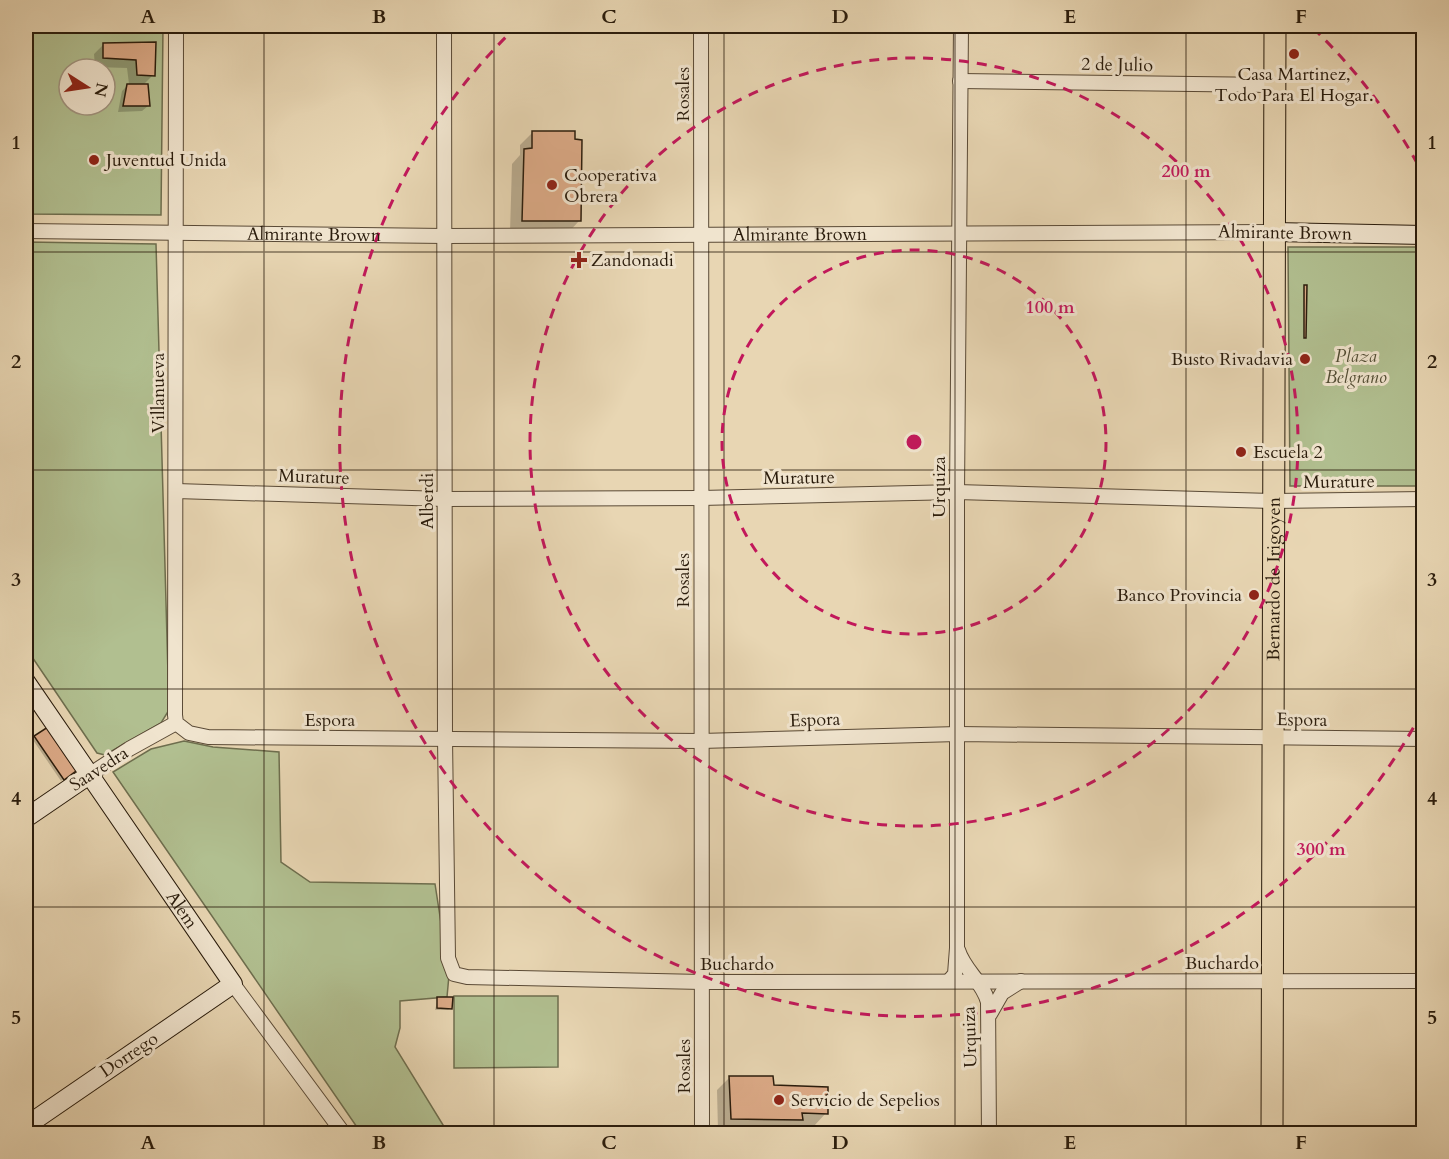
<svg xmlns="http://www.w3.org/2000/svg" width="1449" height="1159" viewBox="0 0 1449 1159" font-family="Cardo,serif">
<rect width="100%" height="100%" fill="#e8d6b3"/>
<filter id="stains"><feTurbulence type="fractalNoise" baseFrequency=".00333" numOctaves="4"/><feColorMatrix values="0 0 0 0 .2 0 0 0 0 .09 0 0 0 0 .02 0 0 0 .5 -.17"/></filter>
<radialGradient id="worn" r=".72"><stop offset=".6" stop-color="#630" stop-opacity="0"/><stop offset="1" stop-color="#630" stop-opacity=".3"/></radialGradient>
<path fill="#b1bf90" stroke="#6e6e4e" stroke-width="1.5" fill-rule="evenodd" d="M26,26H163L161,215L26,214ZM69,69H105V105H69Z
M26,242L156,244L169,710L161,723L105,755L97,753L26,648Z
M1288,247H1423V486H1290Z
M184,741L213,747L279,752L281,862L310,882L435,884L449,975L447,997L400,1001V1028L395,1047L448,1133H361L113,772L151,749Z
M454,996H558V1067L454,1068Z"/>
<path fill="#0003" d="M154,44L153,75L142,86L148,106L142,111L118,112L122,91L129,84L127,68L95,67L94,54L103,45Z
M533,132L579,221L567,234L510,233L512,164L520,155V145Z
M35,737L76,770L61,781L33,740Z
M438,998L451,1008L448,1010H435Z
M730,1077L773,1087L826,1113L814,1126H795L788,1132L718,1131L717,1090Z"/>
<path fill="#dcaa87" stroke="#2a1c0c" stroke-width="1.5" d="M156,42L155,76L137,75L136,60L103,58V43Z
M127,84H148L150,106H123Z
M532,131H575V139L582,140L581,221H522L524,149L532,148Z
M1304,285H1307L1306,338H1304Z
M51,725L80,768L64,780L34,736Z
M437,997H453L452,1009L437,1008Z
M729,1076H773L774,1085L828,1087V1114L802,1113L803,1120L731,1119Z"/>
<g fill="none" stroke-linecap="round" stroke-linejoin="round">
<defs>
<g id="minor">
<path d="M176,26L175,715L176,723L189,733L208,737L701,741L958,734L1424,739"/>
<path d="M444,26L445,738L448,958L454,974L467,977L702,982L1424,981"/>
<path d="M701,26L702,1134"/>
<path d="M960,81L1275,85"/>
<path id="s1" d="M26,231L445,236L1274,232"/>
<path d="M176,491L445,499L701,498L957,492L1274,501L1424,499"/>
<path d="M89,775L129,749L176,723"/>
<path d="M958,950C964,970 983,982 988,1002L989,1134"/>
<path d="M949,981L955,974L957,948V492L961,26"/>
<path d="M233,984L344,1134"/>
<path d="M990,1014L1002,993L1021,981"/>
<path d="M26,1113L40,1134"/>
</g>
<g id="secondary">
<path d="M1274,232L1424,235"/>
<path id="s2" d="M26,682L233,984L26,1126"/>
<path d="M26,818L89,775"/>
</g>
<g id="primary">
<path id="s3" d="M1272,1134L1275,26"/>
</g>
</defs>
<use href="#minor" stroke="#5a4a36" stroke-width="16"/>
<use href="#secondary" stroke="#2a1c0c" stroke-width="20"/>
<use href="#primary" stroke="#2a1c0c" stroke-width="23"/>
<use href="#minor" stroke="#f0e4ce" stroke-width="14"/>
<use href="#secondary" stroke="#f0e4ce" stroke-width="18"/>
<use href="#primary" stroke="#e8d6b3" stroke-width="21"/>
</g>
<path fill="none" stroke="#2a1c0c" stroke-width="1.5" stroke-opacity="0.55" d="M264,26V1134M494,26V1134M724,26V1134M955,26V1134M1186,26V1134M26,252H1424M26,470H1424M26,689H1424M26,907H1424"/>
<g fill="none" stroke="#c2185b" stroke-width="3" stroke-dasharray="10 8">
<circle cx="914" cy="442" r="192"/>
<circle cx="914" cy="442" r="384"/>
<path d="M1422 712A575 575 0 1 1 515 28M1313 28A575 575 0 0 1 1422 172"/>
</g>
<g fill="#8f2418" stroke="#f0e4ce" stroke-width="2">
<circle cx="1294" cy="54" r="6"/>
<circle cx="94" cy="160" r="6"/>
<circle cx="552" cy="185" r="6"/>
<path d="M576 251h6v6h6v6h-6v6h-6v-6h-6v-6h6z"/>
<circle cx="1305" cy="359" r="6"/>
<circle cx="1241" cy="452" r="6"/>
<circle cx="1254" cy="595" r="6"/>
<circle cx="779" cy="1100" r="6"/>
</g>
<g text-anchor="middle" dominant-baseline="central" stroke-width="6" stroke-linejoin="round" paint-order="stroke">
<g font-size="18" fill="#2a1c0c" stroke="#f0e4ce">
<text transform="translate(1117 65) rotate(1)">2 de Julio</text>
<text transform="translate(683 94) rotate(-90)">Rosales</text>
<text stroke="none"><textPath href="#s1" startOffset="774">Almirante Brown</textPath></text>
<text transform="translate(1285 233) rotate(1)">Almirante Brown</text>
<text stroke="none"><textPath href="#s1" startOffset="288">Almirante Brown</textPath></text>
<text transform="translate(158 393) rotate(-90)">Villanueva</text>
<text transform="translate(314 477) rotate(2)">Murature</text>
<text transform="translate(799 478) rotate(-1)">Murature</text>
<text transform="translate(1339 482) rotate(-1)">Murature</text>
<text transform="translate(939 487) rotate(-90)">Urquiza</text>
<text transform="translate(427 501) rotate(-90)">Alberdi</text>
<text transform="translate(683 580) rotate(-90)">Rosales</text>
<text stroke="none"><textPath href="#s3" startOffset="555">Bernardo de Irigoyen</textPath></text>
<text x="330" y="720">Espora</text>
<text transform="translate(815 720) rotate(-2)">Espora</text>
<text transform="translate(1302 720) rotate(1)">Espora</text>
<text transform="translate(99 769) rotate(-33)">Saavedra</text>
<text stroke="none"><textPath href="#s2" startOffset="276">Alem</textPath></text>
<text x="1222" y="963">Buchardo</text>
<text x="737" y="964">Buchardo</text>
<text transform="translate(970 1037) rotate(-92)">Urquiza</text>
<text transform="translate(129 1055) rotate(-34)">Dorrego</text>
<text transform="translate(684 1066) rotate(-90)">Rosales</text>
</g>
<g font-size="18" fill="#2a1c0c" stroke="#f0e4ce" text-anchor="start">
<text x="1294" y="74" text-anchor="middle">Casa Martinez,<tspan x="1294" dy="21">Todo Para El Hogar.</tspan></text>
<text x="106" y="160">Juventud Unida</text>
<text x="564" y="175">Cooperativa<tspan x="564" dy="21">Obrera</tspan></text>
<text x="591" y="260">Zandonadi</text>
<text x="1293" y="359" text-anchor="end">Busto Rivadavia</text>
<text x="1253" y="452">Escuela 2</text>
<text x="1242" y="595" text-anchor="end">Banco Provincia</text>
<text x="791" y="1100">Servicio de Sepelios</text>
</g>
<g font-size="18" font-style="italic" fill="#524d34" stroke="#f0e4ce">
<text x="1356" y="356">Plaza<tspan x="1356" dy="21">Belgrano</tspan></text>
</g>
</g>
<circle cx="914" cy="442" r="9" fill="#c2185b" stroke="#f0e4ce" stroke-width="3"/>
<g font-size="18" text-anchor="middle" font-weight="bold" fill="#c2185b" stroke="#f0e4ce" stroke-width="6" stroke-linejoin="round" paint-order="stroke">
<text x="1186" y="177">200 m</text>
<text x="1050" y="313">100 m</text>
<text x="1321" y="855">300 m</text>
</g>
<rect width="1449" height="1159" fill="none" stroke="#e8d6b3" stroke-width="66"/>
<g transform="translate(87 87) rotate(102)"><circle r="28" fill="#f0e4ce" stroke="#a19480" stroke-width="1.5"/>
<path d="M0-4.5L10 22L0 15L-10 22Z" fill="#8f2418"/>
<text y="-9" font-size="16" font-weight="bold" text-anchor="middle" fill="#2a1c0c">N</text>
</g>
<rect x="33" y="33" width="1383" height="1093" fill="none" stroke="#2a1c0c" stroke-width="2"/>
<g font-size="20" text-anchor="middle" font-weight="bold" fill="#2a1c0c">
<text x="148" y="23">A</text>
<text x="379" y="23">B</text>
<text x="609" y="23">C</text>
<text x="840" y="23">D</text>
<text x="1070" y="23">E</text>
<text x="1301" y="23">F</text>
<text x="16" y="149">1</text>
<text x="1432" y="149">1</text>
<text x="16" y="368">2</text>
<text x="1432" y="368">2</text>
<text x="16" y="586">3</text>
<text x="1432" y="586">3</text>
<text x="16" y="805">4</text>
<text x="1432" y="805">4</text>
<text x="16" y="1024">5</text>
<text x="1432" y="1024">5</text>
<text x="148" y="1149">A</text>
<text x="379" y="1149">B</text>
<text x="609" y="1149">C</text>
<text x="840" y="1149">D</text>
<text x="1070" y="1149">E</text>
<text x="1301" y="1149">F</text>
</g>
<rect width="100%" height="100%" filter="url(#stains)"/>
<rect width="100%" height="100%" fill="url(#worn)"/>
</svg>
